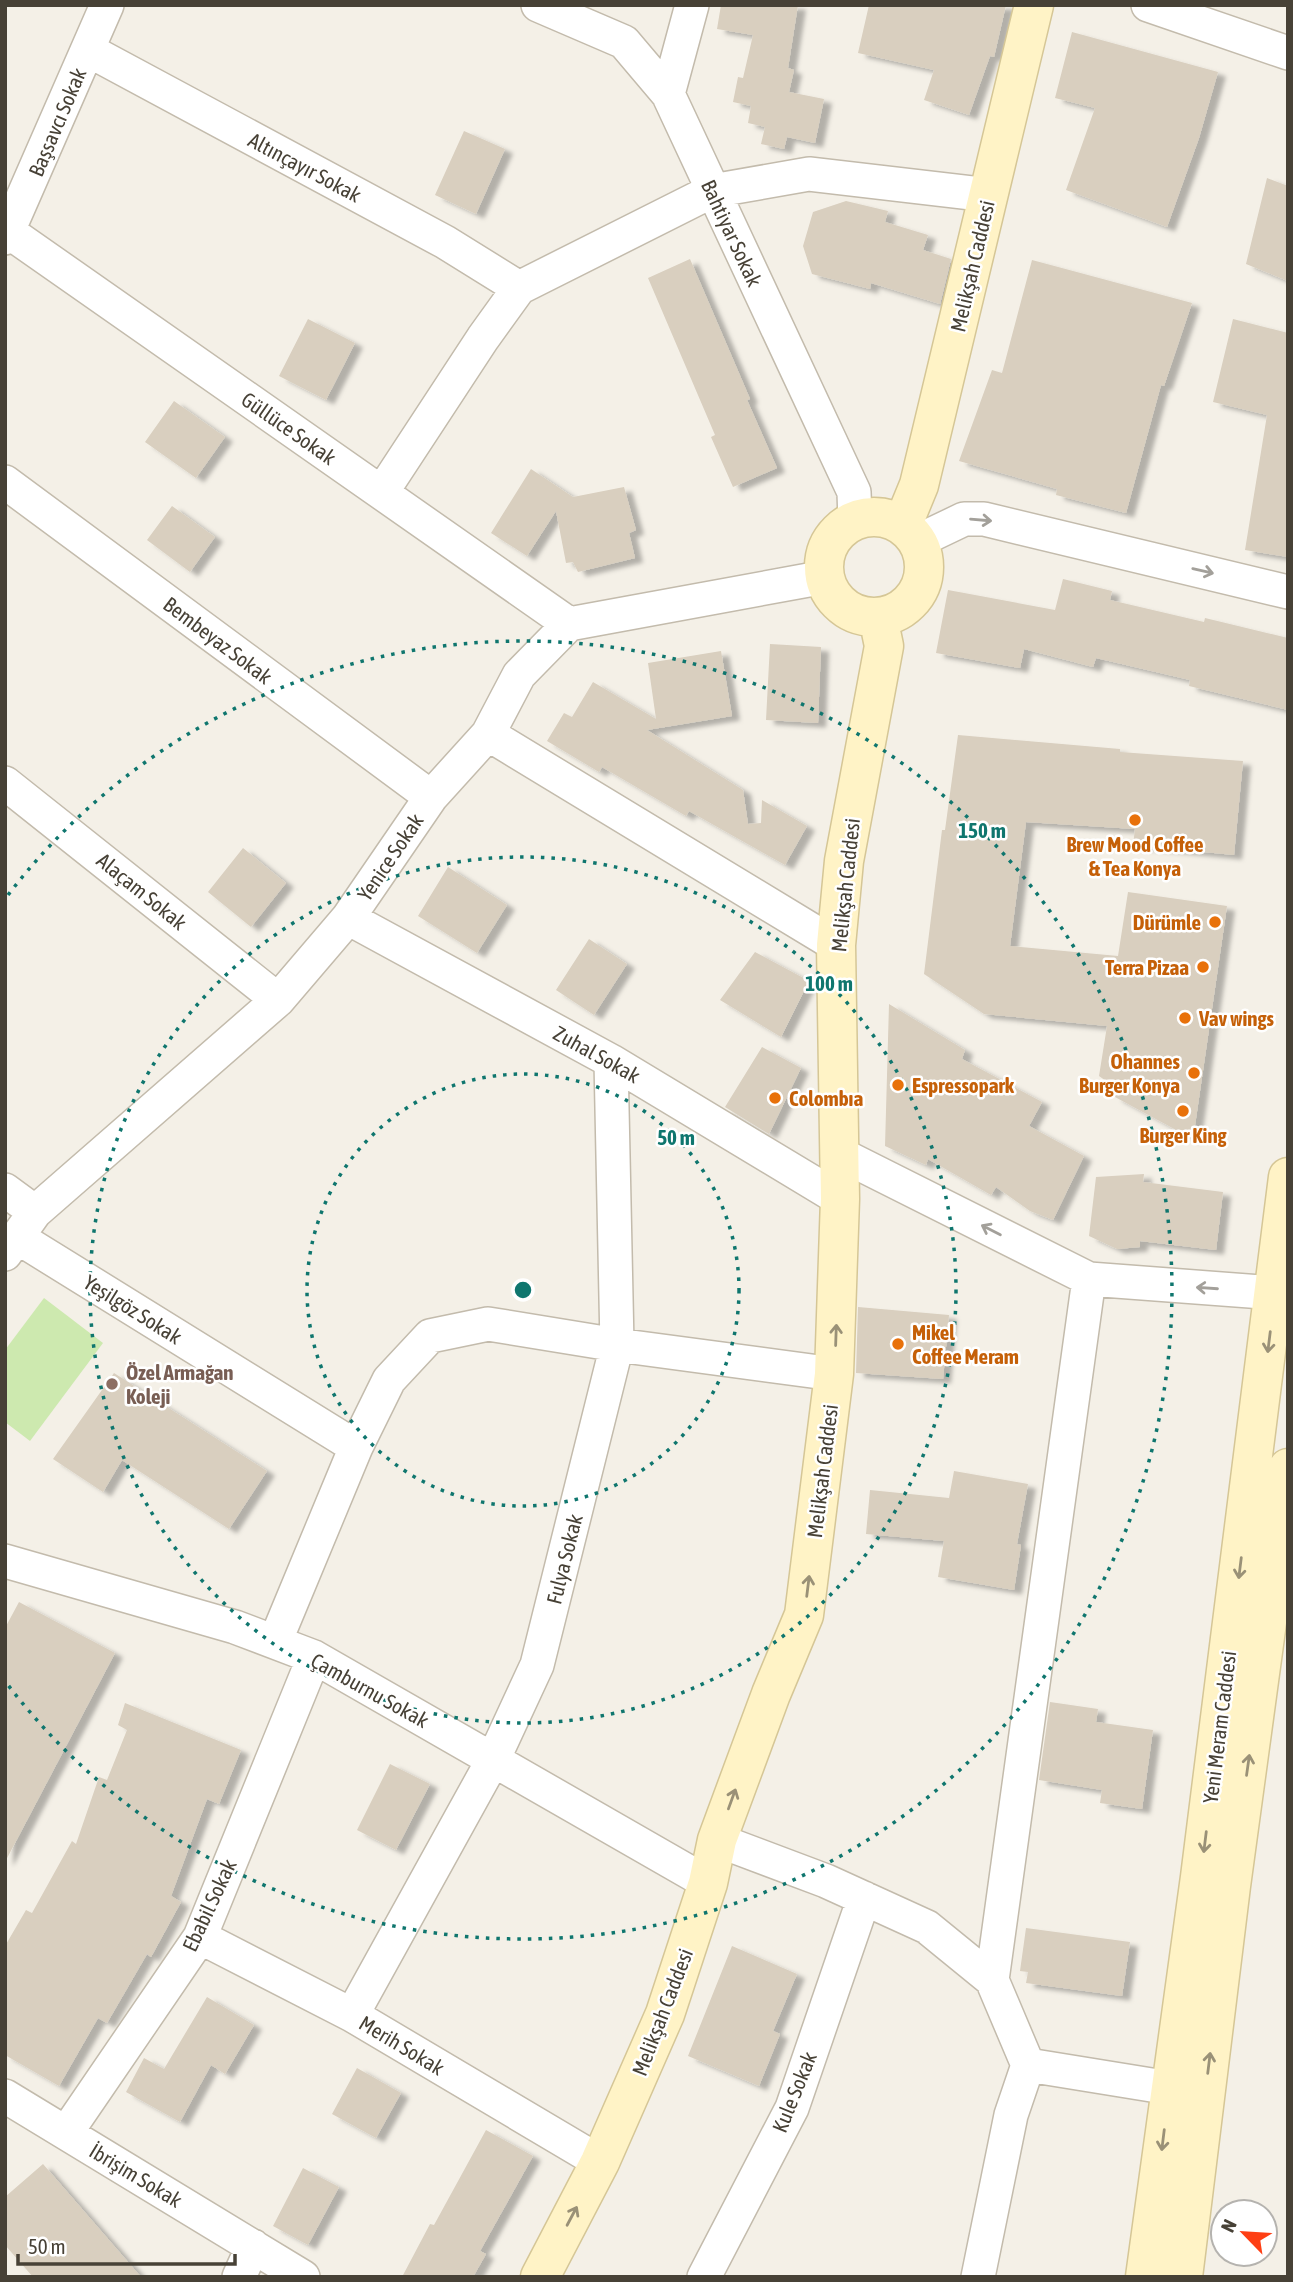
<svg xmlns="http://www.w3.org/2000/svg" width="1293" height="2282" viewBox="0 0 1293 2282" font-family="'Asap Condensed',sans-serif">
<defs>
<filter id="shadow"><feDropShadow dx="8" dy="4.5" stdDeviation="2" flood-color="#0004"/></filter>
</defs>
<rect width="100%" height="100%" fill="#f4f0e7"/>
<path fill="#cde9af" d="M44,1298L103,1343L30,1441L5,1422V1350Z"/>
<path fill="#d9cfbf" filter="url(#shadow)" d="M721,5H798L788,68L794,70L789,92L824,99L815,143L787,137L784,149L761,144L765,127L748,123L751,106L733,102L738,77L743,78L753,35L717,29Z
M869,5H1006L994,57L990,56L969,115L924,100L934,70L858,53Z
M1072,32L1218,72L1199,138L1167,227L1066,190L1095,108L1055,98Z
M464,131L505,149L476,214L435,195Z
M1267,178L1288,186V281L1246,264Z
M846,201L888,211L885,222L928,235L923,250L951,259L940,304L871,283L870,289L812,274L803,246L813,212Z
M690,259L750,399L747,400L777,468L733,487L711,437L715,435L648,278Z
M1032,260L1192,303L1164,386L1161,385L1126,513L1056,495L1057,489L959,461L992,370L1002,373Z
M308,319L355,343L326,400L279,376Z
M1233,319L1288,333V557L1245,550L1267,415L1213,402Z
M174,401L225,437L196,478L145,442Z
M531,469L573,497L624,487L636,530L629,533L635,558L578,572L573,562L566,563L556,511L527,556L491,533Z
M172,506L215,537L190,572L147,540Z
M1063,579L1112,591L1110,600L1204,622L1205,618L1288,638V710L1189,686L1190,680L1096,658L1093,667L1024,649L1020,668L936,653L948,590L1055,610Z
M770,644L821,647L818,723L766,720Z
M721,651L732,716L647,730L743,790L748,824L761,823L762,800L807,826L785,865L689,811L686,816L602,767L599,772L547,741L564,713L572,717L593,682L656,719L648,663Z
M958,735L1120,749V752L1243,761L1234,855L1133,845L1135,829L1026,822L1010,946L1118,956L1128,892L1227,906L1193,1139L1115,1097L1113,1086L1099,1076L1107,1026L984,1014L924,974L942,830H945Z
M243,848L286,883L251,927L208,892Z
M448,867L507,905L477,953L418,916Z
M589,939L627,964L594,1015L556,990Z
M755,952L809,981L781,1037L720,1000Z
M889,1004L965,1050L962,1059L1042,1102L1029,1126L1084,1156L1053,1220L1030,1211L996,1187L991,1195L928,1159L926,1165L885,1146Z
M762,1047L801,1068L769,1134L725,1107Z
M1144,1174L1143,1182L1223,1192L1216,1250L1140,1241V1247L1117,1249L1089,1236L1096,1177Z
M858,1307L949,1315L943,1379L856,1373Z
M114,1373L267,1471L229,1529L122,1460L103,1492L53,1459Z
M954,1471L1028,1484L1017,1544L1021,1545L1014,1590L938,1577L944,1541L866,1534L870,1490L949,1498Z
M19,1602L115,1653L5,1862V1628Z
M1050,1702L1098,1709L1096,1722L1153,1730L1142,1809L1100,1803L1102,1790L1039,1780Z
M125,1703L241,1750L219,1804L207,1799L171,1896L181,1902L151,1957L147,1954L107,2023L98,2018L59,2086L5,2055V1946L26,1910L32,1913L72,1841L76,1844L99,1777L107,1780L127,1730L118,1725Z
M390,1764L430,1784L396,1850L357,1830Z
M1026,1928L1130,1942L1122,1996L1026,1983L1028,1972L1020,1971Z
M732,1946L797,1974L773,2031L780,2034L759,2086L688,2056Z
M207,1997L254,2025L225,2074L211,2065L180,2122L126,2092L144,2058L164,2069Z
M357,2068L401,2093L376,2138L332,2114Z
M486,2130L533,2156L480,2251L486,2254L473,2277H402L430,2224L434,2225Z
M43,2164L141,2277H33L5,2245V2197Z
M303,2168L339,2187L308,2245L273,2226Z"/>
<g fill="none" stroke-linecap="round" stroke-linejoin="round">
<defs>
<path id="street" d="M538,5L624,42L668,94L854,492L855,520
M1148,5L1288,53
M88,50L445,242L519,288
M668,94L692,5
M9,232L569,624
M5,238L107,5
M5,482L431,797
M382,492L483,338L519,288L712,191L809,174L989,195
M918,541L964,519H984L1288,592
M488,734L836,945
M5,783L278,1000
M348,918L611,1061L840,1199
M840,1154L1089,1279L1275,1293
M5,1190L35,1212
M17,1237L356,1447
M5,1254L35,1212L278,1000L348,918L431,797L488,734L519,675L569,624L825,577
M5,1561L235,1627L314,1657L708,1883
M275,1642L356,1447L389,1380L430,1336L488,1324L617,1345L834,1374
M717,1840L826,1881L927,1927L992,1980L1028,2065L1170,2088
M200,1937L352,2015L600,2162
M992,1980L1089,1279
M352,2015L493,1760L537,1665L617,1345L611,1061
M5,2096L303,2277
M66,2133L200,1937L314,1657
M239,2277L253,2246
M704,2277L792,2108L864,1898
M978,2277L1011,2115L1028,2065"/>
<path id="secondary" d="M824 567a50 50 0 1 1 100 0a50 50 0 1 1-100 0Z
M903,524L919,485L1034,5
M540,2277L600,2162L665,2014L708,1883L717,1840L771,1694L804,1615L834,1374L840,1199L836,945L844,861L884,646L878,617
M1145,2277L1200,1877L1288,1177
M1183,2277L1231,1886L1288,1468"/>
</defs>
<use href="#street" stroke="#c3bbac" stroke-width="36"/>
<use href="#secondary" stroke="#d5c696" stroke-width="41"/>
<use href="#street" stroke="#fff" stroke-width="33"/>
<use href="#secondary" stroke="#fff3c6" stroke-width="38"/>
</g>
<defs><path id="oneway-shaft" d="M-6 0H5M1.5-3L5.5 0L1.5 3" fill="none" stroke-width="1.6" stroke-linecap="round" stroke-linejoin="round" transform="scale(1.75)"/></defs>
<g stroke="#a3a09a">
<use href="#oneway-shaft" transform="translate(981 520) rotate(5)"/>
<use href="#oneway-shaft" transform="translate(1203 571) rotate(13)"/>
<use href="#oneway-shaft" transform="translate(991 1230) rotate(-153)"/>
<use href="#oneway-shaft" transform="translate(1207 1288) rotate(-176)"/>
</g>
<g stroke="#9a9177">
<use href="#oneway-shaft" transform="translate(836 1335) rotate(-88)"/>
<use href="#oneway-shaft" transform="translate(1269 1342) rotate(97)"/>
<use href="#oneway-shaft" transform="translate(1240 1568) rotate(97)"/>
<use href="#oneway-shaft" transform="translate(808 1586) rotate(-83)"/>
<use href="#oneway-shaft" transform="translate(1248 1765) rotate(-82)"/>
<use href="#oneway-shaft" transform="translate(732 1799) rotate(-70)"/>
<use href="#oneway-shaft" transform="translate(1205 1842) rotate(97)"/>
<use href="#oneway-shaft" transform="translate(1209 2063) rotate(-83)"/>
<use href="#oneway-shaft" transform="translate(1163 2140) rotate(97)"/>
<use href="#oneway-shaft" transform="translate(572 2216) rotate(-62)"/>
</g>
<g fill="none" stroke="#0f766e" stroke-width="3.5" stroke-dasharray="3.5 7">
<circle cx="523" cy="1290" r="216"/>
<circle cx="523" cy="1290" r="433"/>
<path d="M8 895A649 649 0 1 1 8 1685"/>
</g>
<g fill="#e8710a" stroke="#fff" stroke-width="2.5">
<circle cx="1135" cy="820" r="7"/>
<circle cx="1215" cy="922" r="7"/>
<circle cx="1203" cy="967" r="7"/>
<circle cx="1185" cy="1018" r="7"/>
<circle cx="1194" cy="1073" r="7"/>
<circle cx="898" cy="1085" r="7"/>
<circle cx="775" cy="1098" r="7"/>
<circle cx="1183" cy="1111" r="7"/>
<circle cx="898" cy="1344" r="7"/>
</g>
<circle fill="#8d6e63" stroke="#fff" stroke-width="2.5" cx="112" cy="1384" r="7"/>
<g text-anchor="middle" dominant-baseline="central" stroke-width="5" stroke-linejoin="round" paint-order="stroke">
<g font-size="21" fill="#474136" stroke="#fff">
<text transform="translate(57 122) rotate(-67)">Başsavcı Sokak</text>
<text transform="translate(305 167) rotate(28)">Altınçayır Sokak</text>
<text transform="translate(732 233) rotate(65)">Bahtiyar Sokak</text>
<text transform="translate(972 266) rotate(-77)">Melikşah Caddesi</text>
<text transform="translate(289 428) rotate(35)">Güllüce Sokak</text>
<text transform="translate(218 640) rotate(37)">Bembeyaz Sokak</text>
<text transform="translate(390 857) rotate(-56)">Yenice Sokak</text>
<text transform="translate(845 885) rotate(-84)">Melikşah Caddesi</text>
<text transform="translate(142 891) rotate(39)">Alaçam Sokak</text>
<text transform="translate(597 1054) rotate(29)">Zuhal Sokak</text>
<text transform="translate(133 1309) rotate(32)">Yeşilgöz Sokak</text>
<text transform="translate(822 1471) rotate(-83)">Melikşah Caddesi</text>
<text transform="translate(564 1559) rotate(-76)">Fulya Sokak</text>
<text transform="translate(370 1690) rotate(29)">Çamburnu Sokak</text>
<text transform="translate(1219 1727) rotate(-83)">Yeni Meram Caddesi</text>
<text transform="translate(209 1905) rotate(-65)">Ebabil Sokak</text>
<text transform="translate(662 2012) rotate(-69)">Melikşah Caddesi</text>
<text transform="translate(402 2045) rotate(31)">Merih Sokak</text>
<text transform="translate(794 2092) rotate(-68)">Kule Sokak</text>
<text transform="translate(136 2175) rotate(31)">İbrişim Sokak</text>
</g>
<g font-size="21" font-weight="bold" fill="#c56008" stroke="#fff" text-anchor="start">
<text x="1135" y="844" text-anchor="middle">Brew Mood Coffee<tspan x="1135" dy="24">&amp; Tea Konya</tspan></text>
<text x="1201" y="922" text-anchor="end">Dürümle</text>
<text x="1189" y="967" text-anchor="end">Terra Pizaa</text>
<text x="1199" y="1018">Vav wings</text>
<text x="1180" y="1061" text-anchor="end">Ohannes<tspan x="1180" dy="24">Burger Konya</tspan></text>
<text x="912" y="1085">Espressopark</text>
<text x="789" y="1098">Colombıa</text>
<text x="1183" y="1135" text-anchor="middle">Burger King</text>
<text x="912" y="1332">Mikel<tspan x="912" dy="24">Coffee Meram</tspan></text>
</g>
<g font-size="21" font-weight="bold" fill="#785e54" stroke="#fff" text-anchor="start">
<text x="126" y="1372">Özel Armağan<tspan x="126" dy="24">Koleji</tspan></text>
</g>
</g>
<circle cx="523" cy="1290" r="10" fill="#0f766e" stroke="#fff" stroke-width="3.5"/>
<g font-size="21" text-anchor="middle" font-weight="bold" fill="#0f766e" stroke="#fff" stroke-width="5" stroke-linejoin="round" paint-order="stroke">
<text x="982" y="838">150 m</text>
<text x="829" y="991">100 m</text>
<text x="676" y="1145">50 m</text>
</g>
<rect width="1293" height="2282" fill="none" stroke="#474136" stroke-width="14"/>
<g transform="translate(1244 2233) rotate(295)"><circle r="33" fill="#ffffff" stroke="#b5b3af" stroke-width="2"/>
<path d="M0-5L12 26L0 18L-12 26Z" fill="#fe3f14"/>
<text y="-10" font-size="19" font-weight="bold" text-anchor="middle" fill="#474136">N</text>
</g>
<path d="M18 2254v10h217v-10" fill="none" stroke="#474136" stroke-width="3.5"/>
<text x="28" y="2254" font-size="21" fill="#474136" stroke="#ffffff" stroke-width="5" paint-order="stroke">50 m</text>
</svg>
